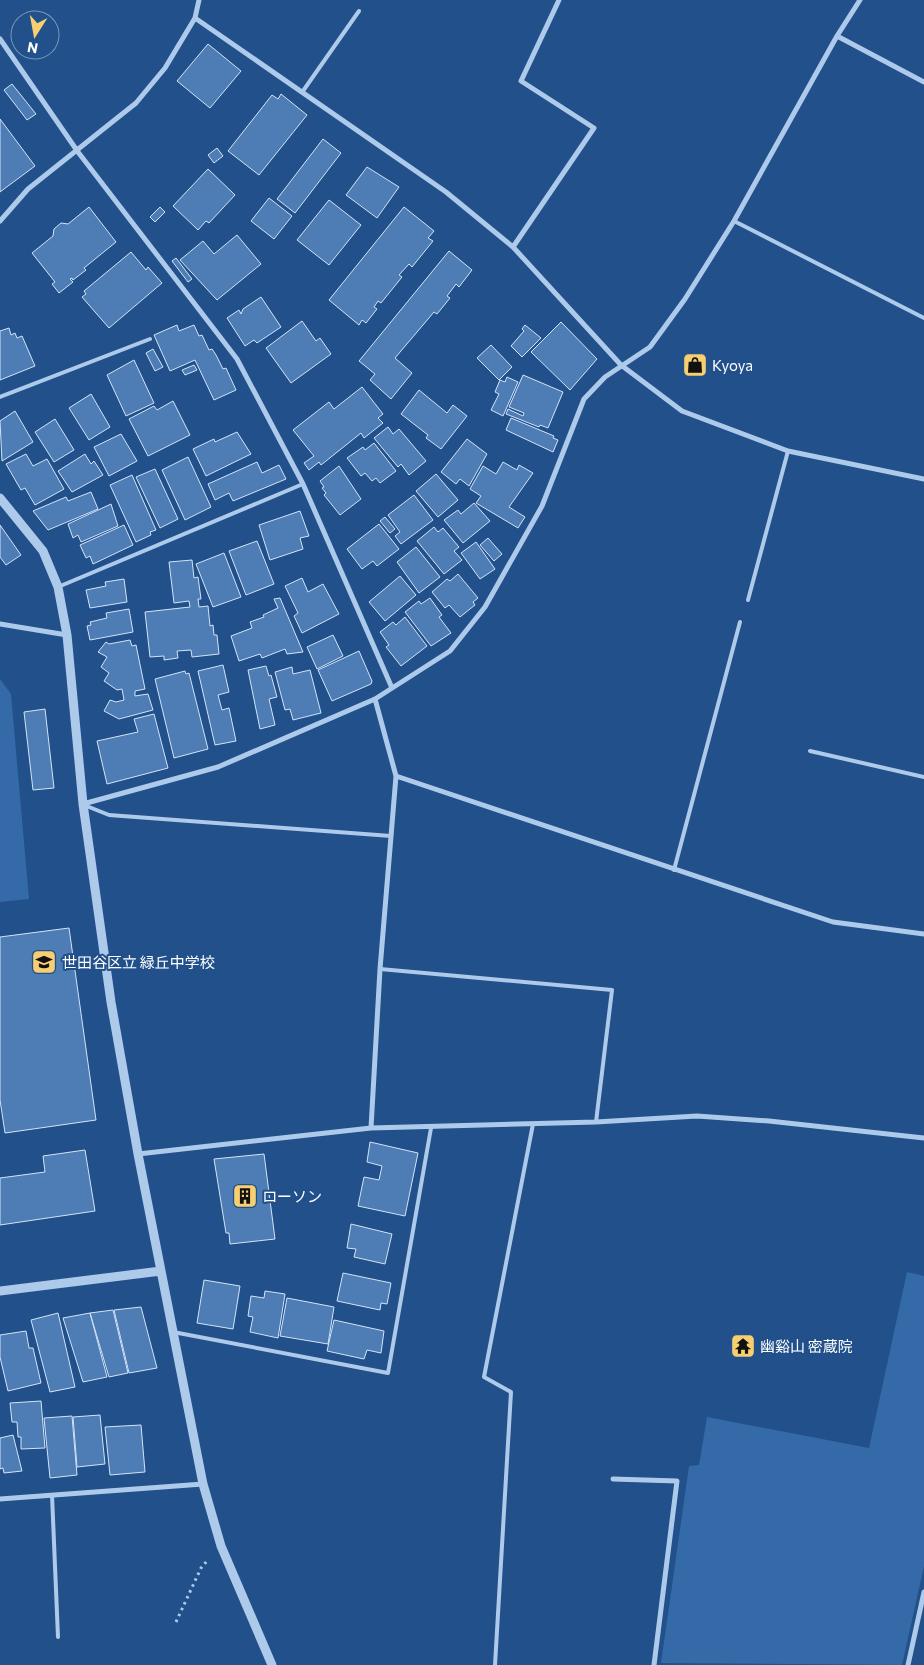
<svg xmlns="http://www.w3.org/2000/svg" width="924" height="1665" viewBox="0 0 924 1665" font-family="Commissioner,'Noto Sans JP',sans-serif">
<rect width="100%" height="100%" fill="#21508b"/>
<path fill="#356aa8" d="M0,679L11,694L29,899L0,902Z
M907,1272L924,1276V1566L902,1665L661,1663L689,1466L699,1465L707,1417L869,1448Z"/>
<path fill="#4e7cb4" stroke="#d3e4f8" d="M208,44L241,71L210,108L177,81Z
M12,84L36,114L27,120L4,90Z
M281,94L307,115L259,175L228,151L272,95L278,99Z
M0,119L35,166L0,192Z
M323,139L341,153L295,213L277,199Z
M217,148L223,156L214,163L208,155Z
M367,167L399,187L377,218L346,195Z
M208,169L235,195L209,223L206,221L198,230L173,206Z
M269,198L292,216L274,239L251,221Z
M329,200L361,225L329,265L297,240Z
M89,207L116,242L84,268L86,270L73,280L72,278L70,279L73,282L59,293L52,284L55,282L32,253L53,236L54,229L61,223L68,224Z
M160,207L165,212L155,222L150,217Z
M404,207L434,231L428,238L433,241L412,267L409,264L399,275L402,277L381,303L378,301L374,307L377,309L366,323L362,320L359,325L329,300Z
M237,235L261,264L217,300L180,260L203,241L214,254Z
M449,251L472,270L459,287L456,284L447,296L450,298L437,314L434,312L395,358L412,373L391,399L370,380L375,374L359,361Z
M131,252L146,270L148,267L162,283L109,328L82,297L86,294L84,291Z
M176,258L192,279L188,282L172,261Z
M261,297L281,327L257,343L254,340L245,346L227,318L239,310L241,314L243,309Z
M302,321L316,341L320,338L331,354L291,383L266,348Z
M561,322L597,359L570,390L531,352Z
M177,325L179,331L194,325L199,336L202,335L209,350L212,349L216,355L223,369L226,368L236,390L214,400L195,360L170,371L154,335Z
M525,325L541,338L522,357L511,346L524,331L522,329Z
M9,328L11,335L15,333L17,338L22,336L35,366L0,380V331Z
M491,345L512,367L499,380L477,358Z
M153,349L163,367L155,371L146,353Z
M134,360L154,403L126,416L107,375Z
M194,365L197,370L185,375L182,370Z
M523,375L563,392L548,428L540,425L539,427L506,414L508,409L523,416L524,413L509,407Z
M507,377L518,382L503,416L491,410L499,394L495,392L500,380L505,382Z
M362,387L383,414L378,418L383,423L364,438L361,433L321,465L319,462L309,470L304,463L314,456L293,430L329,402L334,409Z
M419,390L447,413L453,405L467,416L441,449L426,438L428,435L401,414Z
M91,394L110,427L89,440L69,408Z
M173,401L190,435L148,456L129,419L154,406L157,410Z
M15,411L33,442L2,461L0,421Z
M511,418L554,436L553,438L558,440L553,452L506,430Z
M55,419L74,450L54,462L35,432Z
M388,427L393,434L399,429L426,461L409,475L401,464L398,467L374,438Z
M237,432L251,454L206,476L193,449L214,439L215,442Z
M121,434L137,461L109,476L94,447Z
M467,439L487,454L469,486L460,479L456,484L441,472Z
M374,443L396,471L380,483L376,478L372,481L365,473L361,476L347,458L363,447L365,450Z
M26,454L33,466L47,459L64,489L35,505L25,488L21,490L6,464Z
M85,454L91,464L94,461L103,475L72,492L58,471Z
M188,457L211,507L185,520L162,470Z
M257,462L262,473L279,465L286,479L233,501L229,493L215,500L208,484Z
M503,462L517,470L519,465L533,473L509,507L525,517L518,528L476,503L481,496L470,489L483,466L496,474Z
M339,466L361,499L340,515L324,495L326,493L322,488L324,487L320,481Z
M155,469L178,519L160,528L136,477Z
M436,474L458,500L438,517L416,491Z
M132,475L156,530L150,532L151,535L136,542L110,485Z
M91,492L98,509L48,530L33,511L66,497L68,501Z
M414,495L433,520L401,544L395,536L400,532L388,515Z
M474,503L490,521L463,543L444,520L458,510L461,514Z
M111,504L118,526L81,542L78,535L73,538L68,524Z
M300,511L309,536L300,538L303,549L270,560L259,525Z
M385,517L395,529L390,533L380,521Z
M379,524L399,549L377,566L373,561L362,569L347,549Z
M0,525L21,555L6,565L0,557Z
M124,525L133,545L93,564L90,556L86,558L80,545Z
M434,527L438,532L443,528L459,547L454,551L462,560L444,574L417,541Z
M488,538L502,554L494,561L480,545Z
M257,541L274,584L246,595L229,551Z
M476,542L495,569L480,579L461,553Z
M416,547L440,577L419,593L397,562Z
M224,553L241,597L213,607L196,564Z
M192,560L194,578L198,577L201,599H198L199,607L208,606L210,626L213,625L214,635H217L219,654L192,657L191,650L177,651L178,658L164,660V656L150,657L145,612L190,607L189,601L174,603L169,562Z
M458,574L478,598L473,602L475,605L460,617L449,605L445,608L432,592L447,579L450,581Z
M400,576L416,595L385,621L369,602Z
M302,578L308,592L323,584L339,614L302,633L294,616L298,613L285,586Z
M124,579L127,602L90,608L86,590L106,586L105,582Z
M280,598L303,652L287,654L285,649L262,658L260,654L239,661L231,636L252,628L250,622L264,617L263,615L278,608L274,599Z
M430,598L442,615L439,617L451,633L431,646L405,612L419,601L421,604Z
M129,609L133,632L90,640L87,626L91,625L90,622L107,618L106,613Z
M405,617L427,646L401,666L386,647L389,645L380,632L393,622L396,625Z
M333,635L343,656L317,669L307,647Z
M130,640L132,646L136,645L145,689L135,691V696L148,694L153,710L119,719L104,711L110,700L116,702L124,700L122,689L117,690L104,681L109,673L101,667L107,657L98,652L106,642L109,644Z
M359,651L372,681L371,684L332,701L318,670Z
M223,665L229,692L218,695L222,710L229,708L236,741L215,745L198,671Z
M266,666L269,676L271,675L277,697L269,699L275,725L260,729L248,670Z
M292,667L293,674L310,670L321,713L293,720L290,709L285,710L275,672Z
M185,671L186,674L189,673L208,749L174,758L155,679Z
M45,709L54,788L33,790L24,712Z
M154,714L168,768L107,784L97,741L138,732L134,719Z
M69,928L96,1120L5,1133L0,1100V937Z
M370,1142L418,1153L405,1216L358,1206L364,1177L379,1180L382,1166L367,1162Z
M85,1150L95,1211L0,1225V1178L45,1172L43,1156Z
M264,1154L275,1239L230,1244L229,1233H226L214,1159Z
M351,1224L392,1234L385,1264L354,1257L356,1249L347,1248Z
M343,1273L391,1283L387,1304L381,1303L380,1310L337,1301Z
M204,1280L240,1286L233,1329L197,1323Z
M265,1291L285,1294L278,1338L250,1332L253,1317L248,1316L251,1296L264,1298Z
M287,1298L334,1307L328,1344L280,1336Z
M141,1307L157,1368L129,1373L114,1310Z
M113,1310L128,1373L109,1377L90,1313Z
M58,1313L75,1387L50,1392L31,1320Z
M90,1313L107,1377L83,1382L63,1318Z
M334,1320L384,1331L381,1353L367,1350L364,1359L327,1351Z
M26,1331L29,1348H33L41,1383L8,1391L0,1357V1335Z
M41,1401L45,1448L21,1449V1437H18L17,1422H12L10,1403Z
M100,1415L105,1464L77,1467L73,1417Z
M72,1416L77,1475L50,1478L44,1418Z
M141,1425L145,1472L110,1475L105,1427Z
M13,1435L22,1471L4,1473L3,1468L0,1469V1438Z"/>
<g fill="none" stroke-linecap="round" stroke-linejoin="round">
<path stroke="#aecaeb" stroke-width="3" stroke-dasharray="2.5 4" stroke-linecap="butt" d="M176,1622L201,1568L207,1561"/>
<path stroke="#aecaeb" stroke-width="4" d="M303,91L359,11
M734,221L924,318
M0,397L150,339
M58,587L303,484
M748,600L788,451
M810,751L924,777
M84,805L109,815L391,836
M674,870L740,622
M380,969L612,990L596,1122
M173,1332L388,1373L431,1128
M52,1495L58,1637
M495,1665L511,1392L484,1377L533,1124"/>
<path stroke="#aecaeb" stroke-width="5" d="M195,18L446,192L513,247L621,365L682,411L788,451L924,479
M837,36L924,82
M0,39L78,152L237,359L303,484L392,688
M0,221L28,189L136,103L165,68L195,18L199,0
M513,247L594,128L521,81L559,0
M0,624L67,635
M396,776L833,922L924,934
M83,804L218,767L375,699L450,651L485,607L542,506L584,399L605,377L650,347L685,299L734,221L837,36L860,0
M371,1128L380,969L396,776L375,699
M138,1154L371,1128L596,1122L697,1116L769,1121L924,1138
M613,1479L677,1481L654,1665
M0,1499L203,1484
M908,1665L924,1592"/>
<path stroke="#aecaeb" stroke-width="9" d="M0,498L43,551L58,587L67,635L83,804L111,1002L138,1154L203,1484L221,1546L272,1665
M0,1291L161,1271"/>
</g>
<defs>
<symbol id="shop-square" viewBox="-11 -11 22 22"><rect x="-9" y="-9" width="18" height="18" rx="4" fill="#f7cf70" stroke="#21508b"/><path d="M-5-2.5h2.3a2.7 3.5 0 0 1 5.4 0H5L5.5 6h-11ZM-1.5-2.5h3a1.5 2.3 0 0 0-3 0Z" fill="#111"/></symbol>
<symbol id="school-square" viewBox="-11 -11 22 22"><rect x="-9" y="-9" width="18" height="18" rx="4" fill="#f7cf70" stroke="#21508b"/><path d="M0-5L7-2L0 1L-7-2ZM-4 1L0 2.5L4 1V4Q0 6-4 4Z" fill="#111"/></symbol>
<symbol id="building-square" viewBox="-11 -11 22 22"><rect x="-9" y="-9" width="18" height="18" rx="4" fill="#f7cf70" stroke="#21508b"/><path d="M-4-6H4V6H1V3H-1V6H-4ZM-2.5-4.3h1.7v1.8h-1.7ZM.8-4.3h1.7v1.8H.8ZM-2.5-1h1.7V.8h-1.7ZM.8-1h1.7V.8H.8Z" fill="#111"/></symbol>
<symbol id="temple-square" viewBox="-11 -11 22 22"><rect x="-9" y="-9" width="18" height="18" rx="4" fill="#f7cf70" stroke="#21508b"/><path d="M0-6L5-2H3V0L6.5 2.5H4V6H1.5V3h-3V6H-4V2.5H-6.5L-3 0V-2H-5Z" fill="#111"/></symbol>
</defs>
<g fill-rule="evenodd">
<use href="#shop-square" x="681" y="351" width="28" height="28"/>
<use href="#school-square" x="30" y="948" width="28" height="28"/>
<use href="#building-square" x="231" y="1182" width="28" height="28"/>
<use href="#temple-square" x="729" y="1332" width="28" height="28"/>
</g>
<g text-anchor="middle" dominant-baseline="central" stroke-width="4" stroke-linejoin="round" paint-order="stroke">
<g font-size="15" fill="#fff" stroke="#21508b" text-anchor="start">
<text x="712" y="365">Kyoya</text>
<text x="62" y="962">世田谷区立 緑丘中学校</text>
<text x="262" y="1196">ローソン</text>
<text x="760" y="1346">幽谿山 密蔵院</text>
</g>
</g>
<g transform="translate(35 35) rotate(191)"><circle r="24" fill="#21508b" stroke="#7a96b9"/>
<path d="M0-4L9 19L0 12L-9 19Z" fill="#f7cf70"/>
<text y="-8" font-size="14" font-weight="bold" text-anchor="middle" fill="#ffffff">N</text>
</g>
</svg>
